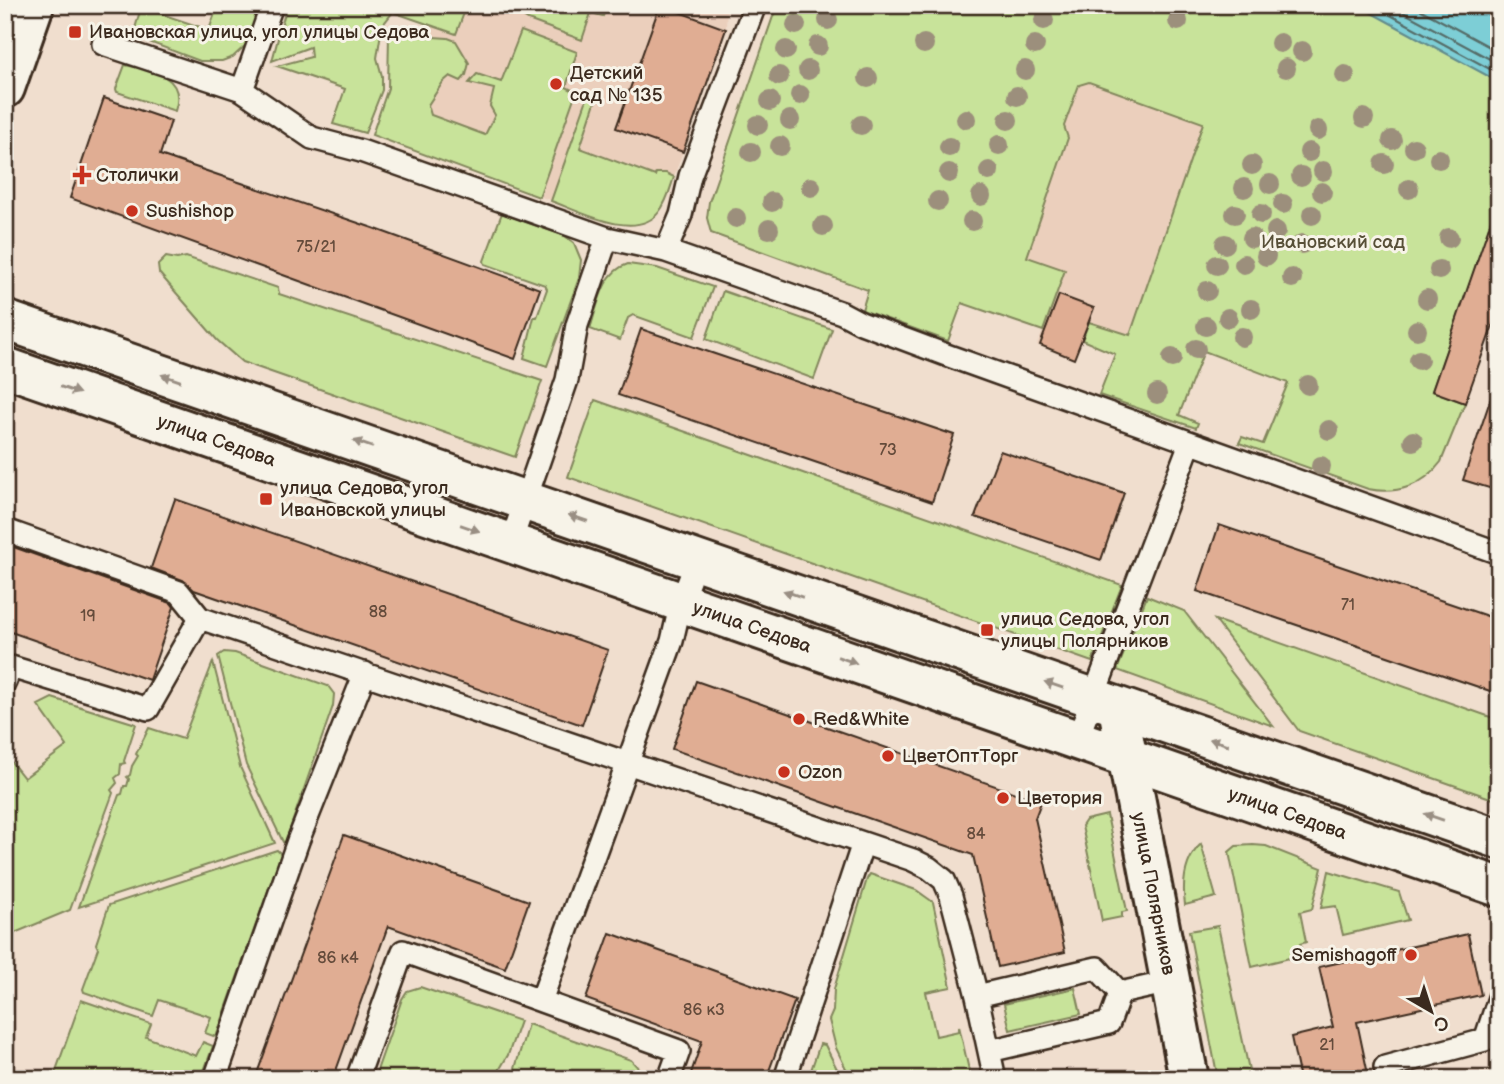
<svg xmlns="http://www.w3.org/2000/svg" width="1504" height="1084" viewBox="0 0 1504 1084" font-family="'Balsamiq Sans',sans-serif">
<rect width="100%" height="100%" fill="#f0dece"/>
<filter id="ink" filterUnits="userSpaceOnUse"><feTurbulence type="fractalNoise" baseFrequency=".0143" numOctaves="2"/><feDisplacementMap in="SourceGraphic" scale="14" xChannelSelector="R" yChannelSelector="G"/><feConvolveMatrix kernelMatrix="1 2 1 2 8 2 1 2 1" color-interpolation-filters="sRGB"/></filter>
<g filter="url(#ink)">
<path fill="#ebcfbc" d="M437,5H727L726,29L664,205L655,217L641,224L630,226L613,223L383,139Z
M1061,5L1246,80L1114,400L1099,395L1115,354L1082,341L1075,359L1037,345L1043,331L962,303Z"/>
<path fill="#c8e39a" stroke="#82865c" stroke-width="2" d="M218,5H263L248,43L233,57L222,61H200L133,36L141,7L209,30Z
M287,5H467L456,34L393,12L382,26L377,58L382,76V90L365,133L333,124L345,89L277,66L311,57L310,47L272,61Z
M503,5H607L603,16L591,13L582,40L528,20Z
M777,5H1499V219L1493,217L1432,391L1465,403L1441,462C1423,486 1397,495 1368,489L1239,443L1242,437L1263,444L1288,383L1204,351L1179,415L1198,423L1196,428L1099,395L1115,354L1082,340L1089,322L1130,335L1203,123L1089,82L1079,85L1064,126L1068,138L1027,257L1065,270L1043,331L962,303L948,341L862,310L868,290L711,233L707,218L709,202Z
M521,31L577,52L566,87L576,92L539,197L372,135L388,88L389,34L448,38L456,41L469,63L466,75L461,81L450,76L443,82L428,105L431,115L485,135L495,115L490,106L494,89L469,83L477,74L501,82Z
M125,65C152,70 187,76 175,111L117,92L116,89Z
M588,96L596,99L580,148L655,176L656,173H666L674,177C670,189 667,202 659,212C636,242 579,211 551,201Z
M502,213L565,236L574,243L581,260L579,278L547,366L524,358L534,317H537L547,289L545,285L485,264L484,261Z
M166,257L177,259L186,257L278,288L279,294L542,381L515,457L242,362L217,340L159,273L158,265Z
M628,264L657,268L713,287L694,337L633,315L628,318L620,340L590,329C598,305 602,272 628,264Z
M723,291L832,329L814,379L706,339Z
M595,400L1122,585L1092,662L568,477Z
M1147,596L1184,611L1273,726L1117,670Z
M1215,620L1499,720V801L1299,731Z
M224,652L235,653L328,686L334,694L333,706L285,843L283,842L246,765L218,656Z
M213,662L240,767L275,843L79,907L119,795L122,794L124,786H127L129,779L127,777L130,775L132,766L138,756L136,754L149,728L183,739Z
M52,698L136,724L124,761L125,763L121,764L120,774L115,778L117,783L111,790L113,793L70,910L5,937V754L24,778L67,746L38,705Z
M1107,815L1127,911L1122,912V917L1102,921L1082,826L1086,820Z
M1201,844L1216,897L1185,905C1182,882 1184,860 1201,844Z
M1253,845L1266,846L1322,868L1312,909L1300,912L1306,942L1300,944L1302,955L1252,967L1229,852L1236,846Z
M277,850L281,854L216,1037L205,1033L211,1017L159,1000L153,1016L84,992L83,989L98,948L96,944L109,905Z
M1329,871L1399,892L1408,920L1343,935L1336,906L1321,908Z
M870,874L916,890L933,902L951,987L926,992L936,1036L959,1031V1026L971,1079H851L836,1048L829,1020L833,1011L834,989L867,879Z
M1218,926L1251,1079H1218L1189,931Z
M420,987L520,1021L508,1055L494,1079H374L402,999L407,991Z
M1075,988L1081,1014L1010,1030L1004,1004Z
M81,1000L151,1024L146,1037L196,1056L203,1042L213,1046L201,1079H53Z
M528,1024L631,1060L641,1071L643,1079H512Z
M820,1044L825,1045L842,1079H808Z"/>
<path fill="#7dced6" stroke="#638c8c" stroke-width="2" d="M1357,5H1499V82Z"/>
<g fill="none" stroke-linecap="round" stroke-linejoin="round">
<path stroke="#556c68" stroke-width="2" d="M1372,5L1499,74
M1390,5L1499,64
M1412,5L1499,52"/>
</g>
<path fill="#e0ad93" stroke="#3b2a1e" stroke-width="2" d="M660,5L726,29L683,152L616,128Z
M104,98L171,121L160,155L373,228L540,289L515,359L70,198Z
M1494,212L1499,213V308L1465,403L1432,391Z
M1059,295L1094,308L1074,359L1040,345Z
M641,329L954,435L932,502L618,395Z
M1494,389L1499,390V491L1463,480Z
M1000,451L1124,493L1101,560L975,517Z
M175,499L608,650L582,725L194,590L183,580L151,568Z
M1219,525L1499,620V694L1197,591Z
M5,544L171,603L174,607L149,680L5,630Z
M696,681L1041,802L1035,818L1065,952L998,967L973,855L672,749Z
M344,835L529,901L505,968L388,926L333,1079H255Z
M610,933L795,1000L766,1079H689L702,1041L586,999Z
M1468,934L1481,995L1357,1022L1369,1079H1300L1291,1037L1333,1027L1319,967Z"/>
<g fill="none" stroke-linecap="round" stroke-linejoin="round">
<defs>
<path id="service" d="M272,5L242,90L312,138L361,151L607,238L666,251L842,313L861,323L949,356L1499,553
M103,44L242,90
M666,251L681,215L690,176L755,5
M5,530L179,592L200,618
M511,542L567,380L577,325L607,238
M5,682L11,667L148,709L200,618L913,860L929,868L944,880L951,896L977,996L995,1079
M1077,740L1190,443
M977,996L1097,968L1120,993
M541,1001L679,1051L669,1079
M1485,1040L1499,998
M989,1051L1109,1023L1120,993L1170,982
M215,1079L298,841L365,673
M357,1079L403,951L541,1001L672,641L681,602L697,560
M785,1079L863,843
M1388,1079L1385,1067L1485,1040"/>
<g id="minor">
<path id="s1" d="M1118,708L1189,1079"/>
</g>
<g id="secondary">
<path d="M5,320L1499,839"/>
<path id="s2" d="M5,367L1499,887"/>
</g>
<path id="primary" d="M5,88L34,5"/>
</defs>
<use href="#service" stroke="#3b2a1e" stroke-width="26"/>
<use href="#minor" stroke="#3b2a1e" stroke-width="44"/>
<use href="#secondary" stroke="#3b2a1e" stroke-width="44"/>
<use href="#primary" stroke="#3b2a1e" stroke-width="44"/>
<use href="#service" stroke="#f7f3e8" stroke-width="21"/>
<use href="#minor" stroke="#f7f3e8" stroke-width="38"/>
<use href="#secondary" stroke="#f7f3e8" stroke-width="38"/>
<use href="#primary" stroke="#f7f3e8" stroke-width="38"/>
</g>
<g fill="#9c8f7b">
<circle cx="828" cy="20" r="10"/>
<circle cx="1044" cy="20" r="10"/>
<circle cx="1178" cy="21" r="10"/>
<circle cx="796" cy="25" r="10"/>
<circle cx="1280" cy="43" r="10"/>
<circle cx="924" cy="44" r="10"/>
<circle cx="1035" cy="45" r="10"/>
<circle cx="818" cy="46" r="10"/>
<circle cx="786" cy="50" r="10"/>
<circle cx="1302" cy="51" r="10"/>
<circle cx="1286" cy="68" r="10"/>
<circle cx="808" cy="70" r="10"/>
<circle cx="1025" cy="70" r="10"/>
<circle cx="1345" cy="75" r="10"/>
<circle cx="779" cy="76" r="10"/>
<circle cx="868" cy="78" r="10"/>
<circle cx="800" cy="95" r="10"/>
<circle cx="1017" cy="96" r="10"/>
<circle cx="770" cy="101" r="10"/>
<circle cx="1364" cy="118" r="10"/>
<circle cx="966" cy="119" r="10"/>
<circle cx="790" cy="120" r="10"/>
<circle cx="1008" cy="120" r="10"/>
<circle cx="758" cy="125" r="10"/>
<circle cx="861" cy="125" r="10"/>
<circle cx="1318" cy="130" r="10"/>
<circle cx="1392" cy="140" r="10"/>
<circle cx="999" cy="145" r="10"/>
<circle cx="780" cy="146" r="10"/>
<circle cx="949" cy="147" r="10"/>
<circle cx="1414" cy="148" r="10"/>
<circle cx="751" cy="152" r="10"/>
<circle cx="1309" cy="152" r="10"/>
<circle cx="1439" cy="159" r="10"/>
<circle cx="1384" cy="164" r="10"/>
<circle cx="1252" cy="165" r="10"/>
<circle cx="989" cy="171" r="10"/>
<circle cx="1323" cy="171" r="10"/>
<circle cx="949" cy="173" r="10"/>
<circle cx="1301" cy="176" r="10"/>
<circle cx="1270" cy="184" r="10"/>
<circle cx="811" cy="187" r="10"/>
<circle cx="1244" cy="188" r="10"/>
<circle cx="1409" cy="189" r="10"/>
<circle cx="1322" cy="192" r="10"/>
<circle cx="981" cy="196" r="10"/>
<circle cx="938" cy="201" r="10"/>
<circle cx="772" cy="202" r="10"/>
<circle cx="1283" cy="204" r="10"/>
<circle cx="1235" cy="214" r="10"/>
<circle cx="1261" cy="214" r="10"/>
<circle cx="1312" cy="215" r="10"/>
<circle cx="736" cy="218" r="10"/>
<circle cx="972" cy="221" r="10"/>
<circle cx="823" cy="226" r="10"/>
<circle cx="769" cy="229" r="10"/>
<circle cx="1276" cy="231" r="10"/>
<circle cx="1252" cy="238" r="10"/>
<circle cx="1449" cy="238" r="10"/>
<circle cx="1225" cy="244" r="10"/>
<circle cx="1302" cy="244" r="10"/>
<circle cx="1266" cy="256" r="10"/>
<circle cx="1244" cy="264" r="10"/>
<circle cx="1217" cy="265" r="10"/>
<circle cx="1439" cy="270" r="10"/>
<circle cx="1292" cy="278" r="10"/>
<circle cx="1207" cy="291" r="10"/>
<circle cx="1427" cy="299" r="10"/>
<circle cx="1251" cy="309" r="10"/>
<circle cx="1228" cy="318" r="10"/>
<circle cx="1206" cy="326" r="10"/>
<circle cx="1417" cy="330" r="10"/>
<circle cx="1242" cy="337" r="10"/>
<circle cx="1196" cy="349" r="10"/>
<circle cx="1172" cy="358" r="10"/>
<circle cx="1419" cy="360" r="10"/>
<circle cx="1308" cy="385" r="10"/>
<circle cx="1157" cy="394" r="10"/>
<circle cx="1329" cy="430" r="10"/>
<circle cx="1413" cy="441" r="10"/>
<circle cx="1321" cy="466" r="10"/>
</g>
<defs><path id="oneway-solid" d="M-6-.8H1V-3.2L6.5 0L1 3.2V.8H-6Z" transform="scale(1.75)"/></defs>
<g fill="#998e83">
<use href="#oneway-solid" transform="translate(171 378) rotate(-161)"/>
<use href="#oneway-solid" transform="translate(70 390) rotate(19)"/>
<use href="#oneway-solid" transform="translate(363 444) rotate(-161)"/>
<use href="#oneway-solid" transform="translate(578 518) rotate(-161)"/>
<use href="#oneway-solid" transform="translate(470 528) rotate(19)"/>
<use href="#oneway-solid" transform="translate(793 594) rotate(-161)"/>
<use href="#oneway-solid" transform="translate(847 660) rotate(19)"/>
<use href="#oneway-solid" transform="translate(1054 685) rotate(-161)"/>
<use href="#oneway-solid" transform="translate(1219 742) rotate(-161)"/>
<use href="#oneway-solid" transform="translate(1434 817) rotate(-161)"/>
</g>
</g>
<g fill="#c8321e" stroke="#f7f3e8" stroke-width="2.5">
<rect x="68" y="25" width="14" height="14" rx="3.5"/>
<circle cx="556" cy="84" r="7"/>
<path d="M78.5 164.5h7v7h7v7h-7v7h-7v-7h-7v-7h7z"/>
<circle cx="132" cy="211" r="7"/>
<rect x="259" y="492" width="14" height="14" rx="3.5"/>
<rect x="980" y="623" width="14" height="14" rx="3.5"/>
<circle cx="799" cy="719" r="7"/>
<circle cx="888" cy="756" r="7"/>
<circle cx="784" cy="772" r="7"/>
<circle cx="1003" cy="798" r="7"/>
<circle cx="1411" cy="955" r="7"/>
</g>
<g text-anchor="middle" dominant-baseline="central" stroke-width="6" stroke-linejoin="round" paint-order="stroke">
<g font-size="16" fill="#644b3b">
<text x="316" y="247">75/21</text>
<text x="888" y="450">73</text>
<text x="1348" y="605">71</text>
<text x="378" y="612">88</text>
<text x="88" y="616">19</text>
<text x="976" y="834">84</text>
<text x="338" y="958">86 к4</text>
<text x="704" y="1010">86 к3</text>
<text x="1327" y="1045">21</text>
</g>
<g font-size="19" fill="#3b2a1e" stroke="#f7f3e8" text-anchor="start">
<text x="89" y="32">Ивановская улица, угол улицы Седова</text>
<text x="570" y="73">Детский<tspan x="570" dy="22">сад № 135</tspan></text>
<text x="96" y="175">Столички</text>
<text x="146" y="211">Sushishop</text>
<text x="280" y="488">улица Седова, угол<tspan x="280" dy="22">Ивановской улицы</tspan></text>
<text x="1001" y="619">улица Седова, угол<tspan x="1001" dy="22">улицы Полярников</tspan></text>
<text x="813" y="719">Red&amp;White</text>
<text x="902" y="756">ЦветОптТорг</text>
<text x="798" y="772">Ozon</text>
<text x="1017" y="798">Цветория</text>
<text x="1397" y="955" text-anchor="end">Semishagoff</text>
</g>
<g font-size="19" fill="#574f37" stroke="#f7f3e8">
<text x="1333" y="242">Ивановский сад</text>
</g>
<g font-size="19" fill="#3b2a1e" stroke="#f7f3e8">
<text stroke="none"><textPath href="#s2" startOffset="224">улица Седова</textPath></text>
<text stroke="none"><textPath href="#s2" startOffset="791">улица Седова</textPath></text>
<text stroke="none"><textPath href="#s2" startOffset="1358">улица Седова</textPath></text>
<text stroke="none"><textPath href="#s1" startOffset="189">улица Полярников</textPath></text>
</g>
</g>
<rect width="1504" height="1084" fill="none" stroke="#f7f3e8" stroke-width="28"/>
<rect x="14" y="14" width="1476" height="1056" fill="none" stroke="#3b2a1e" stroke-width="2.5" filter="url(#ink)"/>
<g transform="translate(1431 1011) rotate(141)" stroke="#f7f3e8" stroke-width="5" paint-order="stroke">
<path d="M0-5L12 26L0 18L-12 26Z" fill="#3b2a1e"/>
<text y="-10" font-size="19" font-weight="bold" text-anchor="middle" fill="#3b2a1e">С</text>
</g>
</svg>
